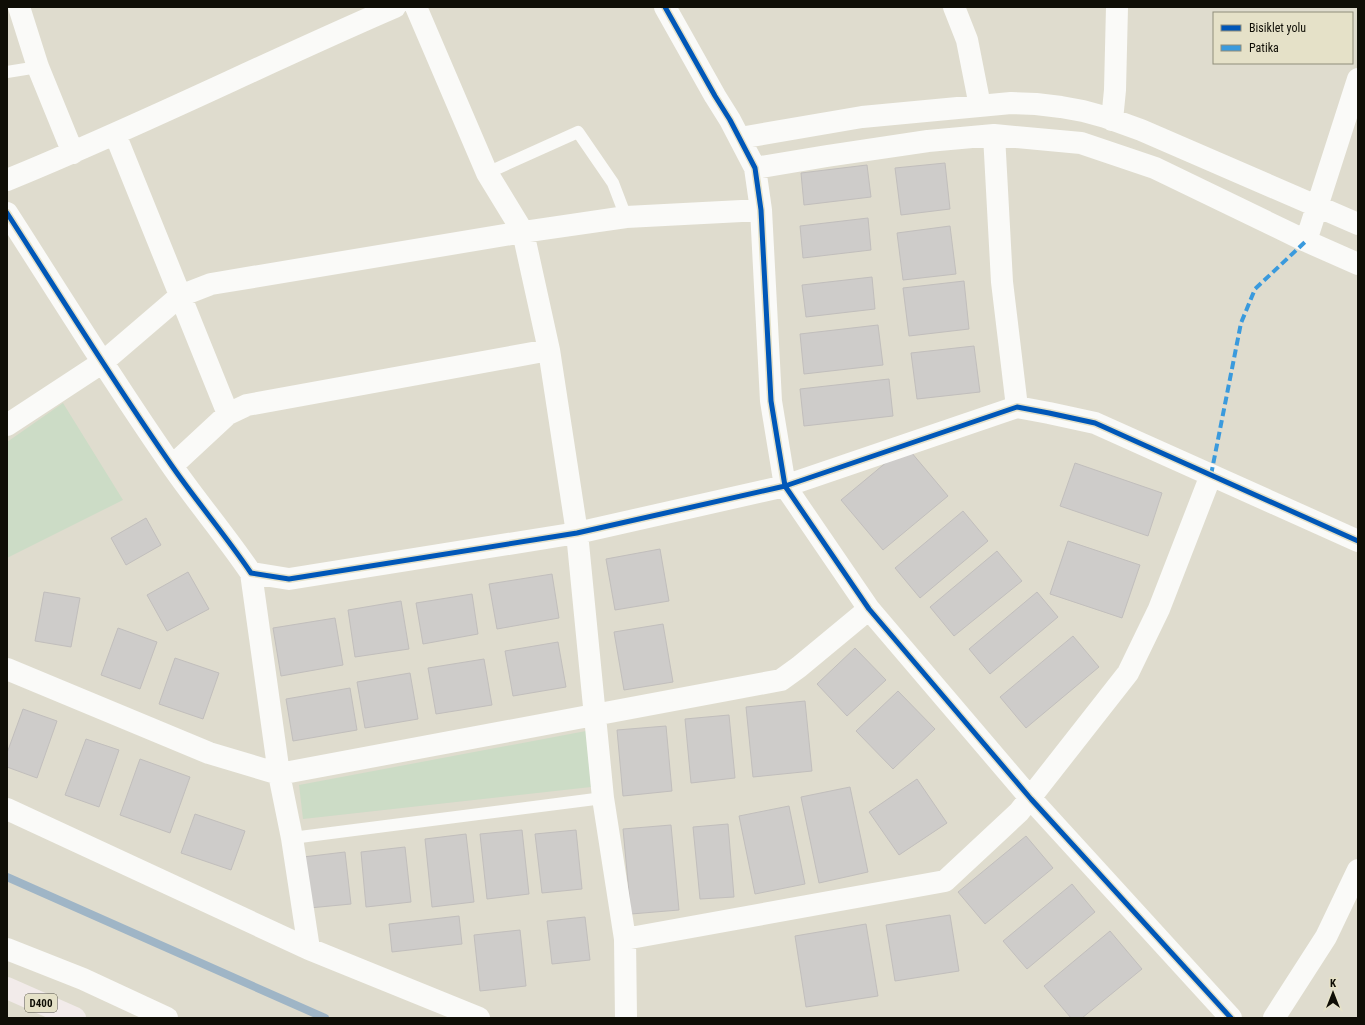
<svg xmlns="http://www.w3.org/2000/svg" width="1365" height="1025" viewBox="0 0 1365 1025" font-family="'Roboto Condensed',sans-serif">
<rect width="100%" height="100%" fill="#dfdcce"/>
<path fill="#ccdcc6" d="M63,403L123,500L7,558V442Z
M586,731L591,787L303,819L299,785Z"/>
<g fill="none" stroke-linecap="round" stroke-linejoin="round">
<path stroke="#9fb5c6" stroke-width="8" d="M7,877L325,1018"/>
</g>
<path fill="#ceccca" stroke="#c1bebc" d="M945,163L950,209L901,215L895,168Z
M867,165L871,197L804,205L801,173Z
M868,218L871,250L803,258L800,226Z
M950,226L956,274L903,280L897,233Z
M872,277L875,309L806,317L802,285Z
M964,281L969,329L909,336L903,288Z
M878,325L883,365L804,374L800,334Z
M974,346L980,392L917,399L911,353Z
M889,379L893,416L804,426L800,389Z
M906,446L948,496L883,550L841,500Z
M1075,463L1162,493L1148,536L1060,506Z
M963,511L988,541L920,598L895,568Z
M146,518L161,545L126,565L111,538Z
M1068,541L1140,565L1122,618L1050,594Z
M660,549L669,601L615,610L606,559Z
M997,551L1022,581L954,636L930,607Z
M188,572L209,609L167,631L147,595Z
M552,574L559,618L497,629L489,584Z
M44,592L80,598L71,647L35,641Z
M1037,592L1058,617L990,674L969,649Z
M472,594L478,634L423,644L416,603Z
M401,601L409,649L355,657L348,610Z
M335,618L343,665L281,676L273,628Z
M663,624L673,682L624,690L614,632Z
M118,628L157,642L140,689L101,675Z
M1073,636L1099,667L1026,728L1000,697Z
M558,642L566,687L513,696L505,651Z
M855,648L886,680L847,716L817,684Z
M175,658L219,673L203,719L159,704Z
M484,659L492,705L436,714L428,668Z
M410,673L418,719L365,728L357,682Z
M350,688L357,730L293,741L286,699Z
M898,691L935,729L893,769L856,731Z
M805,701L812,771L753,777L746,707Z
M23,709L57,721L37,778L7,767V753Z
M729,715L735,778L691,783L685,719Z
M666,726L672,791L623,796L617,730Z
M86,739L119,750L99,807L65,795Z
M140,759L190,777L170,833L120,815Z
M917,779L947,823L899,855L869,812Z
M850,787L868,872L819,883L801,797Z
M789,806L805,884L755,894L739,816Z
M195,814L245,831L231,870L181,853Z
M728,824L734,897L700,899L693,827Z
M671,825L679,910L631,914L623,829Z
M522,830L529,894L487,899L480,834Z
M576,830L582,889L542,893L535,834Z
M466,834L474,902L432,907L425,839Z
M1026,836L1053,868L985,924L958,892Z
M405,847L411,902L366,907L361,852Z
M345,852L351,904L309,908L303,857Z
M1072,884L1095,912L1027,969L1003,941Z
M950,915L959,971L895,981L886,925Z
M459,916L462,944L392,952L389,924Z
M585,917L590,960L552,964L547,921Z
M866,924L878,996L806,1007L795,936Z
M520,930L526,986L480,991L474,935Z
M1110,931L1142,969L1082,1018H1071L1044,986Z"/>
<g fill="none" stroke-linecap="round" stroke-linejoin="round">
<path stroke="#fafaf8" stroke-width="12" d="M7,72L38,67
M487,173L578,132L613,183L626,217
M292,838L603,798"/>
<path stroke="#fafaf8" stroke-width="22" d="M19,7L38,67L73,153
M416,7L487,173L523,232L549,350L577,533L603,798L625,939L626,1018
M665,7L715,96L730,120L755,168L761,210L771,401L785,486L869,609L1031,799L1231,1018
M954,7L967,40L980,106
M1112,120L1115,90L1117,7
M115,134L228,414
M994,135L1002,282L1017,407
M740,138L862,117L1011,103L1036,104L1061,107L1083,111L1105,117L1141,130L1358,224
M755,168L827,156L928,141L994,135L1081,143L1155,168L1306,241L1358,264
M7,180C138,127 265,63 395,7
M7,213C61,297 114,383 172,466C197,502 226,536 251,573L289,579L577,533L785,486L1017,407L1049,413L1095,423L1358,541
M1306,241L1358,79
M7,425L103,362L180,296L211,284L523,232L626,217L761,210
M172,466L228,414L247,405L549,350
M251,573L279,774L292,838L309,949
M7,669L209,753L279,774L781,680L799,667L869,609
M7,809L309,949L479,1018
M625,939L945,881L1019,812L1128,673L1159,609L1211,475
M1274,1018L1326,937L1358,870"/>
<path stroke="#fafaf8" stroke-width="22" d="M7,949L83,979L167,1018"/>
<path stroke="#f2ebea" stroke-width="22" d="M7,988L75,1018"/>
<path stroke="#3a9add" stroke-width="4" stroke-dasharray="8 4" stroke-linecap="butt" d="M1211,475L1241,323L1255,289L1306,241"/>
<defs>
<path id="cycleway" d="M665,7L715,96L730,120L755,168L761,210L771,401L785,486L869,609L1031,799L1231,1018
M7,213C61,297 114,383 172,466C197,502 226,536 251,573L289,579L577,533L785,486L1017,407L1049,413L1095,423L1358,541"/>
</defs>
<use href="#cycleway" stroke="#e5e1c8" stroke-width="8"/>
<use href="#cycleway" stroke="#0057b8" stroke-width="5"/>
</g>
<g text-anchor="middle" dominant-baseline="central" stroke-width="3" stroke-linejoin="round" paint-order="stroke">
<rect fill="#e5e1c8" stroke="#4f4d40" stroke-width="1" x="25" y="994" width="32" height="18" rx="3"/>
<g font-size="11" font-weight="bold" fill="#0f0e06">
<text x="41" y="1003">D400</text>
</g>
</g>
<rect width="1365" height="1025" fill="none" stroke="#0f0e06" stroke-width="16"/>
<rect x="1213" y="12" width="140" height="52" fill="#e5e1c8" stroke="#8f8d7a"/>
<rect x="1221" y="25" width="20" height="6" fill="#0057b8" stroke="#8f8d7a"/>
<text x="1249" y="32" font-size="12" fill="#0f0e06">Bisiklet yolu</text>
<rect x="1221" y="45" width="20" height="6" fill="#3a9add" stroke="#8f8d7a"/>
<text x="1249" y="52" font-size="12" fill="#0f0e06">Patika</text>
<g transform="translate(1333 993)" stroke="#e5e1c8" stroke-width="3" paint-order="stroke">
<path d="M0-3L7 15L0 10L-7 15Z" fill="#0f0e06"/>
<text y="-6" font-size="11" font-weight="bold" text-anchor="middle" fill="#0f0e06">K</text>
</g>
</svg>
